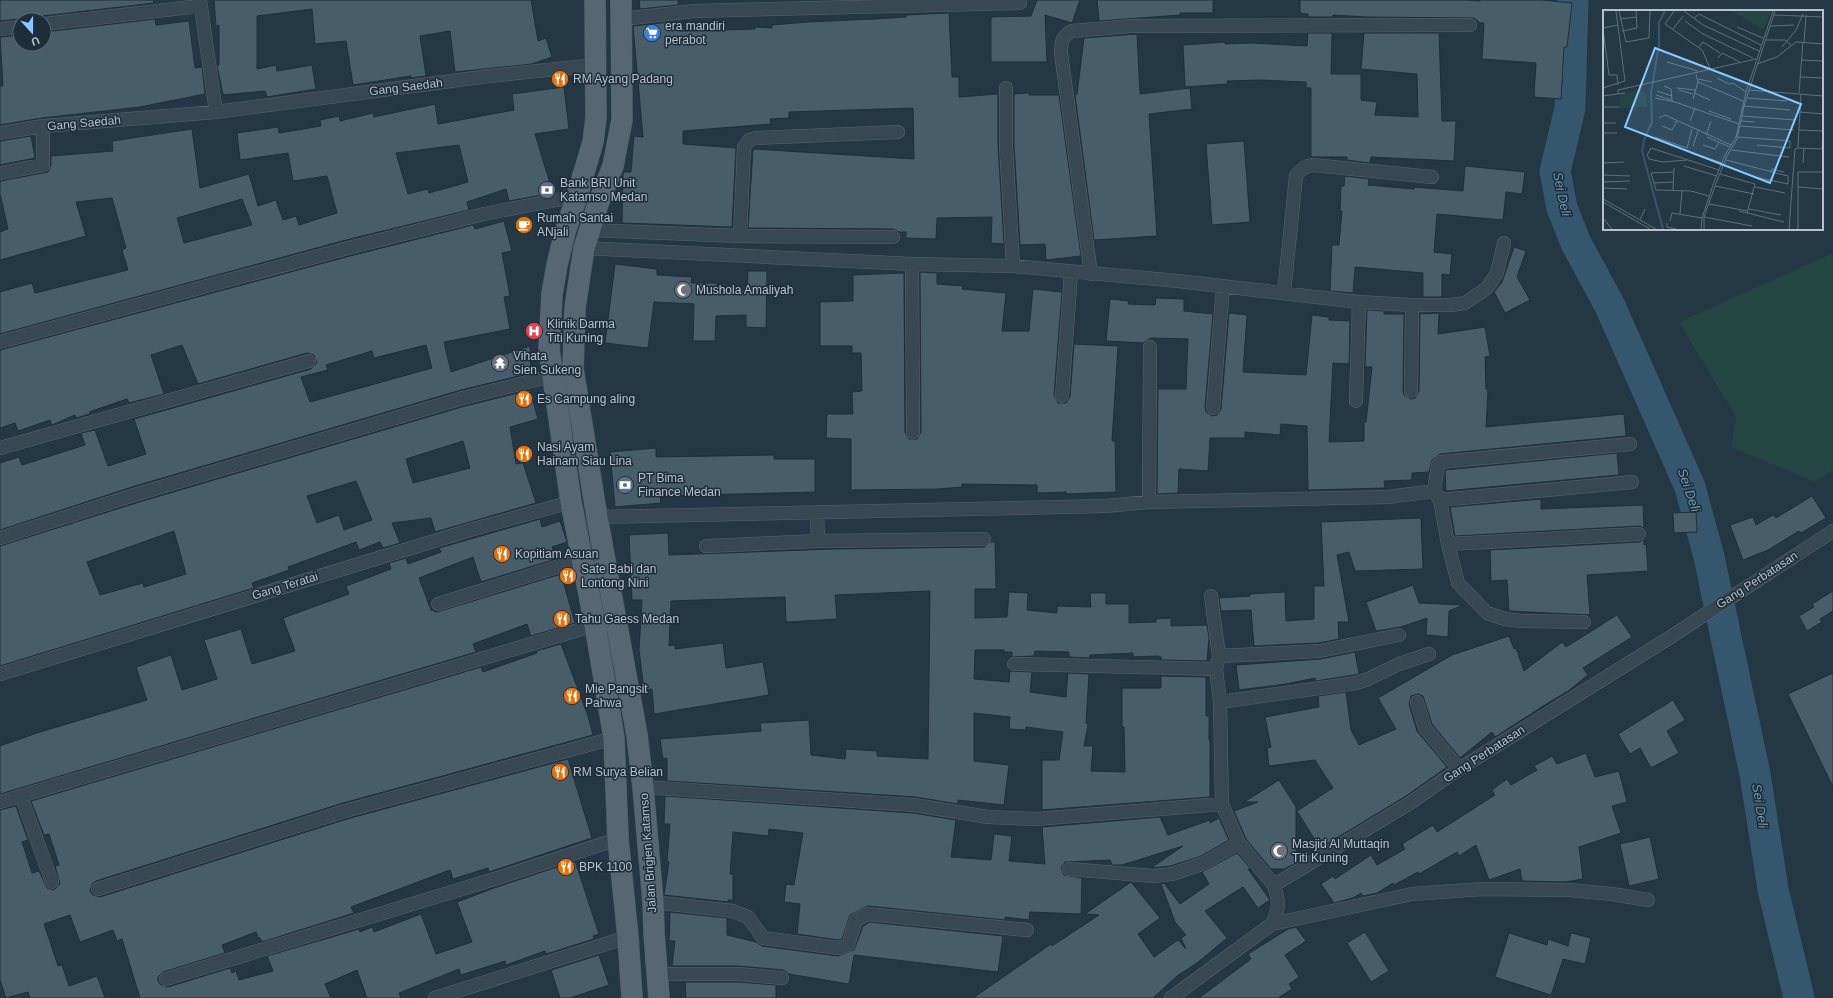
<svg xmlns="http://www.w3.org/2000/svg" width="1833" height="998" viewBox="0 0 1833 998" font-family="Helvetica,sans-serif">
<rect width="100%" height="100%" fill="#233744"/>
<path fill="#254543" d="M1833,253V470L1815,482L1731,447L1736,417L1679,322Z"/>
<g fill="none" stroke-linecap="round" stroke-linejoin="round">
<path stroke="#35566d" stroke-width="31" d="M1573,0L1570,108L1555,171L1562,208L1576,243L1610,306L1690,487L1709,557L1755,774L1773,889L1799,998"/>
</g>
<path fill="#475d6a" stroke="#1f2f3b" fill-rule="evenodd" d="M0,0H153L154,3L43,16L37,20L19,19L0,21Z
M214,0H531L538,41L546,38L552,57L532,64L455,72L450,31L420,36L426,76L411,78V76L353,85L346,41L315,44L312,9L257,16V69L276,65L277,71L312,65L316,89L267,97L265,91L223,95L217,66L219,65V25L216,26Z
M639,0H678V5L640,9Z
M1037,0H1080L1072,23L1045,15L1047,62H991V17L1031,16Z
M1097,0H1213V13H1180V15L1099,21Z
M1300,0H1464L1480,1V0H1542L1572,3L1567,47H1564L1561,99L1534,97L1536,63L1482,59L1484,23H1480L1474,18L1366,17L1333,15V17H1308V14L1300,13Z
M949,13L952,77H959V97L998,94V145L1004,244L991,243L992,217L937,218L936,239L906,238V232H899L893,229L748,228L753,149L914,159L913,108L789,112V118L770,119L771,124L683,131V144L736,148L732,227L622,223L623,174L624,172H631L634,136L643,137L633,26L680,21V31L755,29V27L772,28V25L808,22L875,19L906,17V15Z
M155,19L156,25L189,21L195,68L202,67L205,94L140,107L42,118L0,125V86H3L0,37L20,35V44H44V32Z
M1308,33H1332L1331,74H1361V100L1377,102L1375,115L1418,117L1417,74L1361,69L1364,33H1439L1442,121H1456L1454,161L1371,157L1370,163L1347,160V157H1311V88H1306V82L1260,80L1227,81L1228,84L1185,87L1183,45L1225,42V44L1252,43L1307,46Z
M1137,34L1140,94L1190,88L1192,109L1149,114L1157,236L1094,240L1075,95L1077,94L1084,38Z
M564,87L569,129L535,134L553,193L509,201L506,189L467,202L469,210L346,240L0,334V292L32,283L35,293L128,270L122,250L126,248L112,198L76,202L86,236L0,260V232L8,229L0,194V181L48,172L51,165V156L113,151L112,141L192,129L200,188L249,174L258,206L276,200L283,220L296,216L299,225L337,213L327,176L293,181L288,153L240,160L237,133L278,127L279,133L321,126L320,120L339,116L340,121L373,113L374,117L435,104L438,124L514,110L512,94ZM459,145L468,182L429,193L428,189L408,194L396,153ZM242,199L252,225L184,243L177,218Z
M1029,93V95H1059L1081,256L1046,260L1045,244L1020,245L1014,145V94Z
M31,136L35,158L0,165V141Z
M1244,141L1250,222L1212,225L1206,144Z
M1465,166L1525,172L1522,194L1506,192L1503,220L1437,214L1434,252L1452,254L1450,275L1442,274V297H1423V273L1355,267L1353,293L1330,291L1332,245H1339L1342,211H1340L1341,186H1344L1345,176L1369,179L1368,185L1414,189V187L1463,191Z
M504,221L512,251L502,253L510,296L504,297L510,329L444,342L451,372L530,346L531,373L461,390L132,487L0,530V463L19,457L22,465L85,445L81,433L95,430L108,466L146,454L134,419L311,369L317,363L314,355L307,353L198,384L182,345L151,355L164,394L129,403L127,399L89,412L90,414L76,418L75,415L52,425L50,420L18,431L15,423L0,428V350L350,256L473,225L475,229ZM426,345L432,368L310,402L301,377L328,370L326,365L372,351L374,358Z
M1514,247L1526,251L1517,277L1530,300L1505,313L1494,292L1502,282Z
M615,264L657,269V275L692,277L691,283H717V290H747L748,271H767L766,328L746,327V315L716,316L715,341H693L694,304L654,302L648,348L605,343Z
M920,272L937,273V284L963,286L962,289L1006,293L1002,331H1029L1033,289L1062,292L1054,395L1058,403H1066L1070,397L1074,344L1118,346L1112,441H1115L1116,492L1066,494V492L1037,493V485L962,484V487L938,489L851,490V439L826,438L827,414H853L852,392L862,391L861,353H852V346H820V302L853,301V275L904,273L905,432L909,439H917L921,432Z
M1156,298L1184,299V311L1213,314L1205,407L1206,412L1212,416L1217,415L1221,409L1229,313L1247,315L1243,372L1306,375L1312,315L1329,317V320L1350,321L1349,364L1333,363L1329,442L1364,441V422H1366L1372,367H1365L1367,310L1384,311V314H1404L1403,391L1404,395L1411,399L1415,398L1419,391L1420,314L1439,313L1438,334L1485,327L1490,356L1485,357L1486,389L1488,390L1486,427L1624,414L1626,436L1440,454L1432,460L1429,472L1412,473V480L1384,481L1385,488L1308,490L1307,426L1281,424L1280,435L1245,432V438H1210L1208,471L1179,469L1178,493L1157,494L1158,389H1186L1188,339L1151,338L1143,343L1106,341L1110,299L1129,301L1128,304L1155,305Z
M530,390L538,419L510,427L516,464L523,463L536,503L435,532L431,518L392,523L400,543L383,548L380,542L359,550L356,542L288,567L289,570L252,583L254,588L0,666V546L136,503L465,406ZM463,441L470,468L413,483L406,459ZM356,481L372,520L344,530L339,515L317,523L307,496ZM174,531L186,574L144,587L143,583L100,595L87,562Z
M656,448V457L774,455V459H815V492L660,496L661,503L615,507L610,452Z
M1617,453L1619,475L1446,491L1445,470Z
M1812,496L1826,518L1801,533L1799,531L1768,550L1743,560L1730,525L1753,517L1756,525L1773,515L1776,518Z
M1541,499V509L1643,505L1644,528L1639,526L1455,536L1450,507Z
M1696,512L1697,532L1674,533L1673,513Z
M1421,518L1423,569L1355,571L1349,552L1337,555L1349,622H1338L1339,639L1319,643L1254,646L1251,610L1221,611L1219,598L1250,596V594L1285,592L1286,621L1314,619V586H1324L1321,522Z
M540,519L542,527L560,521L567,542L552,547L556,559L481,582L473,557L419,578L431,610L437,612L561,574L575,623L531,636L527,624L473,644L476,652L0,794V746L37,733L147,700L136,667L171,655L182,690L217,679L204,640L241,629L252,664L295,651L283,618L349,594L346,586L391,569L389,563L406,558L408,564L441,552L439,548Z
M668,533L669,555L834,549L984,547L991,542H995L996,589H975V618L1007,617L1009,592L1028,593L1027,610L1057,613V606L1091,607L1090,593H1106V604H1129V623L1156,622V619L1171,618V626L1207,625L1209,638L1207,661L1161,660V657L1157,656L1133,657V653L1090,655V658L1069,657V652L1035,651L1034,656L1012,657V652H1004V650H975L974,679L1009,682L1010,671L1032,672L1030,692L1066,697L1068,673L1089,674L1086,723L1088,724L1084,746H1093L1091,771L1125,772L1124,727H1122V688H1161V676L1206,677V716H1209V740H1210V797L1042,810V760H1059L1063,732L1026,727V730L1009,729L1010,717L974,713V761L1009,765L1004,805L958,800V804L915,797L667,781V758L663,759L660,739L761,731L760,723L809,720L811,755L845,759L846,749L877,751V756L928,759L930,591L835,595L837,619L786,622L785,597L671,601L669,646L675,645V649L723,643L726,668L763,662L769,695L654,714L652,689L644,690L639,650L642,600H632L629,535Z
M1644,540V545L1646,544L1648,571L1587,575L1590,615L1509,611L1507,580L1491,581L1490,550L1639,542Z
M1413,585L1419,603L1463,605L1449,611L1448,637L1426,635L1427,618L1401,627L1376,631L1366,602Z
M1833,591V611L1820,619L1822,622L1807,631L1799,616L1814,607L1812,604Z
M1617,615L1632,637L1583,668L1588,675L1568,691L1551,701L1495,737L1492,732L1460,758L1432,724L1423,696L1418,694L1411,696L1409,704L1417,731L1447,767L1406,796L1320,848L1297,811L1333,788L1315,760L1269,766L1267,748L1271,747L1265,717L1319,707L1318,696L1346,692L1351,730L1359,745L1396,729L1378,698L1452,655L1509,636L1514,649L1516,648L1524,671L1562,642L1566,647Z
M561,644L588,716L593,735L343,803L96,881L92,884L90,891L93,895L100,897L347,819L568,759L592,838L489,872L488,868L453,879L450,870L351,907L354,913L262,942L260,938H258L256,932L222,945L225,953L163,972L158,977V981L161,985L168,987L230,968L232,973L236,971L239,980L273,971L267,956L359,929L360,932L372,927L374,932L421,914L436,954L472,942L457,902L494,888L575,861L599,934L593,936L594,939L546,954L545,951L506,965L505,961L461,975L459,969L399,993L401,998H367L357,970L325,984L331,998H140L122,939L117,941L113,930L80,942L70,915L44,924L58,966L62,965L69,986L97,976L105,998H30L28,992L6,998L0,980V810L16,806L28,840L22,842L32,873L39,871L47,888L54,890L60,884L55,866L59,865L49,834L44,835L31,801L481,667L483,672L537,653L536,651Z
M1355,652L1359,674L1354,675L1316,681L1315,678L1286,684L1239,690L1236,665L1321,659Z
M1833,673V787L1788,694Z
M1673,700L1685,720L1667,731L1679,753L1651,768L1640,748L1630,754L1618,734Z
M1586,753L1595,777L1619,771L1627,802L1612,806L1621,833L1579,847L1583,879L1565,882L1522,881L1520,869L1489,880L1476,845L1459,856L1457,852L1419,874L1418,872L1394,885L1393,883L1377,893L1363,896L1361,893L1353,898L1334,903L1321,884L1333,876L1335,879L1371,855L1377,865L1405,849L1402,844L1433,825L1437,832L1495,795L1492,790L1507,779L1511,785L1537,770L1534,766L1552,756L1557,764Z
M1279,780L1296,807V863L1284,869H1271L1246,839L1234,811L1258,802H1244Z
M665,796L913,813L956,820L951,857L991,860L994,834L1012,836L1009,861L1045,864L1042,827L1160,817L1168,835L1210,820V823L1219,818L1229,840L1199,857L1170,866L1151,868L1183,846L1122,865H1112L1110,860L1065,862L1061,868L1064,875L1082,878L1081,914L1030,912L1029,920L1005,917V920L868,906L850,915L842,939L838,940L797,934L800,904L784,902L786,884L794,885L803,833L769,829L768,836L733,832L730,874H733V900H728V902L664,895L669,862L667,861L670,824H664Z
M1650,837L1659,879L1629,886L1620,844Z
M1237,853L1251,869H1248L1270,900L1258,908L1243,887L1205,911L1227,938L1197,963L1177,976L1153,998H973L1051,944L1052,946L1099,915L1085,914L1131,882L1160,918L1138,934L1154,957L1178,940L1186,949L1181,938L1186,935L1175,922L1161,884L1164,883L1180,904L1209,884L1202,872Z
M670,912L727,918V935L756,942L762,946L838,956L854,950L863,926L870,922L1003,936L998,972L854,955L849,984L789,974L783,970L738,966H672L675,941H669Z
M1296,927L1306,941L1285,955L1299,977L1289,984L1292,989L1278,998H1199L1251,959L1248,954L1288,929Z
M1365,932L1389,971L1371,982L1347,943Z
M1509,933L1547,945L1548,939L1568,946L1571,933L1591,938L1585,964L1563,959L1551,995L1495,977Z
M599,955L609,985L570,998H560L551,970Z
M685,982H738L776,985V998H686Z"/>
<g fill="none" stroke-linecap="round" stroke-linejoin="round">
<defs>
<path id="minor" d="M200,0L216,112
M622,19L694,11L1020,3
M44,24L200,6
M0,29L20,27
M1006,88V145L1013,266
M0,133L43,126L216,112L489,76L596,65
M0,173L43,165V126
M589,230L740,236L893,237
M740,236L744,147L749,140L756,138L898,132
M584,248L912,264L1013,266L1178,281L1359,302L1412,305H1451L1465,303L1487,288L1497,273L1504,243
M912,264L913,432
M1091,274L1061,53C1061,42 1062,36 1072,31L1132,26L1470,25
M1284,293L1296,176C1301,169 1305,166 1313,165L1432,177
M0,342L348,248L484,214L577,196
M1411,391L1412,305
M1062,396L1071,273
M1356,401L1359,302
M1213,408L1223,287
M0,448L309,361
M1434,491L1440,500L1448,544L1458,583L1487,613L1505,619L1521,621L1584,622
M1440,500L1632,482
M1149,502L1150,347
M817,513L818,541
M597,517L1105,506L1149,502L1388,497L1434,491L1438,465L1441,462L1630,444
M0,538L134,495L463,398L552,376
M1448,544L1639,534
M706,546L818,541L984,539
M1211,596L1219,656L1216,669L1220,702L1222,804L1239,843L1274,885
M438,604L582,559
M1219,656L1320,651L1399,635
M1014,664L1216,669
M0,674L470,530L571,502
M1220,702L1356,683L1368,679L1399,664L1429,654
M1417,702L1425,728L1459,769
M643,787L914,805L988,817L1036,819L1222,804
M21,796L52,882
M0,802L595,625
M1069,869L1153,876L1172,874L1202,864L1239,843
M98,889L345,811L614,738
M653,902L733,911L748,917L763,938L839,948L848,945L856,920L868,914L1027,930
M1272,924L1412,894L1483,889L1570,890L1612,894L1648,900
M658,974H738L782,978
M166,979L501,877L618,839
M435,998L628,937
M1171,998L1272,924C1280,907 1279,902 1274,885L1410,803L1459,769L1669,638L1833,531"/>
<path id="primary" d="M595,0L596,117L593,142L577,196L565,232L557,265L552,294L549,349L571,502L595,625L614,738L618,839L628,937L632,998
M621,0L622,120L613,166L598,204L584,248L575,308L573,369L597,517L637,735L643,787L653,902L654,933L659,998"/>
</defs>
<use href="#minor" stroke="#566570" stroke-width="14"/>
<use href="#primary" stroke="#45545f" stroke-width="22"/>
<use href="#minor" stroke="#384853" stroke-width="13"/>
<use href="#primary" stroke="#566773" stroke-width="21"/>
</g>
<defs>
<symbol id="supermarket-disc" viewBox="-11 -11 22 22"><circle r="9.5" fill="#3f7fe0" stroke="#1d2d39"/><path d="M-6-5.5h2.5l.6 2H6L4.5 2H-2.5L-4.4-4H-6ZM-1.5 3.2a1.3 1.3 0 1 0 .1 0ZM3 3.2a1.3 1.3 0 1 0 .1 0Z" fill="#fff"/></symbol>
<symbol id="restaurant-disc" viewBox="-11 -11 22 22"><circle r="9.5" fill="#e8710a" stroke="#1d2d39"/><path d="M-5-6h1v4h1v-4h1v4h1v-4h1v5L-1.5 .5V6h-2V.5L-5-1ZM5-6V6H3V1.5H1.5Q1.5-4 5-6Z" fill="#fff"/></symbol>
<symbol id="bank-disc" viewBox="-11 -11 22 22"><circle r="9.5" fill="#5c6f8a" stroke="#1d2d39"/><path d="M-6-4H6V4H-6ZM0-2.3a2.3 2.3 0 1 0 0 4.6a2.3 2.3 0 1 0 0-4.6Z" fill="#fff"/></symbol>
<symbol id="cafe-disc" viewBox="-11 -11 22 22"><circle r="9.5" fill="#e8710a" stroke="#1d2d39"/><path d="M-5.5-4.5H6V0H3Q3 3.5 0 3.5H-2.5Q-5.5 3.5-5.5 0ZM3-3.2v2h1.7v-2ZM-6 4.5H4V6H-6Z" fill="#fff"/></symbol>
<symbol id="mosque-disc" viewBox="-11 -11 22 22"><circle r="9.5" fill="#6b7280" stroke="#1d2d39"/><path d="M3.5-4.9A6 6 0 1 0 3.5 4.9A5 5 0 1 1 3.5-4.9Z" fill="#fff"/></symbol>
<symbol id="hospital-disc" viewBox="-11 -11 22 22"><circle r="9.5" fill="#e0444e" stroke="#1d2d39"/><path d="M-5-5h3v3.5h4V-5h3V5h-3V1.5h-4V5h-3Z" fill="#fff"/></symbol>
<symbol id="temple-disc" viewBox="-11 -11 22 22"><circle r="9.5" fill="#6b7280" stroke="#1d2d39"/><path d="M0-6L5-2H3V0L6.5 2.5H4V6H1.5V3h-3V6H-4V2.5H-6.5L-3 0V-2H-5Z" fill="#fff"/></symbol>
</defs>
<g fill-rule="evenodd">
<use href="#supermarket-disc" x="642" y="23" width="20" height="20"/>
<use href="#restaurant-disc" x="550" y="69" width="20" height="20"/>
<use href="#bank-disc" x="537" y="180" width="20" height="20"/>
<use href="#cafe-disc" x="514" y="215" width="20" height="20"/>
<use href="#mosque-disc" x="673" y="280" width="20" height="20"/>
<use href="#hospital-disc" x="524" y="321" width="20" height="20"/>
<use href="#temple-disc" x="490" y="353" width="20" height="20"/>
<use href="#restaurant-disc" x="514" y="389" width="20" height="20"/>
<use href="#restaurant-disc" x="514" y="444" width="20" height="20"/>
<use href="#bank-disc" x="615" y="475" width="20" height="20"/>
<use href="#restaurant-disc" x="492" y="544" width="20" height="20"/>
<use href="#restaurant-disc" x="558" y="566" width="20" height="20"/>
<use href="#restaurant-disc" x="552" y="609" width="20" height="20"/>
<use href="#restaurant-disc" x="562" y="686" width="20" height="20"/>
<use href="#restaurant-disc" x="550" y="762" width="20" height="20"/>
<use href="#mosque-disc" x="1269" y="841" width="20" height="20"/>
<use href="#restaurant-disc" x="556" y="857" width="20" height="20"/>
</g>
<g text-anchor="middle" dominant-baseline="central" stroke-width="3" stroke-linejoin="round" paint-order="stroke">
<g font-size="12" fill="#b5c2cd" stroke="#1d2d39" text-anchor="start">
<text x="665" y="26">era mandiri<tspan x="665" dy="14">perabot</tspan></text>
<text x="573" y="79">RM Ayang Padang</text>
<text x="560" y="183">Bank BRI Unit<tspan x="560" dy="14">Katamso Medan</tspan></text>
<text x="537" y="218">Rumah Santai<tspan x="537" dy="14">ANjali</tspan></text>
<text x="696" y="290">Mushola Amaliyah</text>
<text x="547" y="324">Klinik Darma<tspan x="547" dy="14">Titi Kuning</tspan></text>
<text x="513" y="356">Vihata<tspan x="513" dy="14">Sien Sukeng</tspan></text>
<text x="537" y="399">Es Campung aling</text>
<text x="537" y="447">Nasi Ayam<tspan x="537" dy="14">Hainam Siau Lina</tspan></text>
<text x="638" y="478">PT Bima<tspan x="638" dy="14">Finance Medan</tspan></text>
<text x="515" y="554">Kopitiam Asuan</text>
<text x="581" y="569">Sate Babi dan<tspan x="581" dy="14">Lontong Nini</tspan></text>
<text x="575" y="619">Tahu Gaess Medan</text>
<text x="585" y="689">Mie Pangsit<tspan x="585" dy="14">Pahwa</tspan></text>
<text x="573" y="772">RM Surya Belian</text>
<text x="1292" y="844">Masjid Al Muttaqin<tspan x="1292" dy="14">Titi Kuning</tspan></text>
<text x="579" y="867">BPK 1100</text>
</g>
<g font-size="12" fill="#b5c2cd" stroke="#1d2d39">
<text transform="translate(406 87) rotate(-7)">Gang Saedah</text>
<text transform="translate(84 123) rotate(-5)">Gang Saedah</text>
<text transform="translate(1757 580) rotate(-33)">Gang Perbatasan</text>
<text transform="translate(285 586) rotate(-17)">Gang Teratai</text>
<text transform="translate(1484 754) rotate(-33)">Gang Perbatasan</text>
<text transform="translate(648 853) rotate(-94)">Jalan Brigjen Katamso</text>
</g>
<g font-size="13" font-style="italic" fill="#7199b4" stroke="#1d2d39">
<text transform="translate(1562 194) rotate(78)">Sei Deli</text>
<text transform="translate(1689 490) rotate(71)">Sei Deli</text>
<text transform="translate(1760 806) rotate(81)">Sei Deli</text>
</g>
</g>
<g transform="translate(1603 10)">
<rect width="220" height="220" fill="#233744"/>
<path d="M129,1H168L161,20ZM38,80L44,85V97L16,98L17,84Z" fill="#254543"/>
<path fill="none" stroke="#35566d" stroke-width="2" d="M60,219L39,141L41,130L49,112L48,83L56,34V12L62,1"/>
<path fill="none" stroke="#5d6f7b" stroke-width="1" d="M16,1L23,32L46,28L47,1M71,1L62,14L99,40L107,58M81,1L100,15L156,41M171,5L220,7M91,8L96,4L158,35M17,9L34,7M82,11L100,24L150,48M167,16L191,15M134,17L160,28M0,18L15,15M0,19L6,65H14L15,75M70,19L80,6M19,21L34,18L33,1M162,30H182L188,35M201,32L203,5M96,37L100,32L117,43M179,37L193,20L200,4M115,48L119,43L137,52M198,50L220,51M64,52L95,61M154,54L174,47L193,32L220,34M197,67L220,68M114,68L126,74L130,73L143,82M95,69L109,72M95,72L140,91M61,76L68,79L69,91M0,78L22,71L13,1M74,78L92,80M76,80L90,84M146,80L220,86M54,81L69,86M91,83L107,90M196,83L200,32M15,84V80L153,49M53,85L68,90M0,86L22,83M52,88L72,92L136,114M144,88L184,91M90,89L95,72L93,64M141,96L187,100M0,97H16M106,101L128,109M197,102L220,104M139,106L192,110M56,108L62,105L128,135M87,111L92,98M138,111L151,112M0,113H13M59,116L69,120L74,111M137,116L191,120M196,120L220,121M0,123H14M103,125L108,111M52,127L84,138L89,119M104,127L127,137M135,127L187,131V138L154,135M100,135L112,139L116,132M90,136L95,121M195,137L198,84M195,138L220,139M219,139L220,120M128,140L186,147M87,142L119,153M84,150L60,152L46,149L44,145L48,138L116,160M123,150L185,166V174L152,167M0,153L21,152M200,153L201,138M81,156L114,166M70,162L48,163L53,180L88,181L106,186M168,162L169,159L181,162M117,164L152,174L144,203M0,165L27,166M0,172L27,171M51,173L70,172M112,176L151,184M152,177L182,183M195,177L220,179M0,178L24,179M70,181L71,158M0,189L53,219M0,192L47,219M106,194L145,201M146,199L178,205M136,201L181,212M77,204L79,181M101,207L149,216M0,208L9,219M37,210L42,199M67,211L69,203L99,208M64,213V217L73,219M98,219L99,208L111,172L122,145L133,127L143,82L170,1M101,219V207L112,176L124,146L134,129L141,96L172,1M186,219L192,139L195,138M195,219V162H220"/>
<path fill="#88caff" fill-opacity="0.15" stroke="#88caff" stroke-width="2" d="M52,38L198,94L167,173L22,117Z"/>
<rect width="220" height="220" fill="none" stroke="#b5c2cd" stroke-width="2"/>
</g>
<g transform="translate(32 32) rotate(159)"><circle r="19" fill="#1d2d39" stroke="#5a6974"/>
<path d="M0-3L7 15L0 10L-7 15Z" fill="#88caff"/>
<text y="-6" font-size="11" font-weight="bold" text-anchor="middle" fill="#b5c2cd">U</text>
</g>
</svg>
